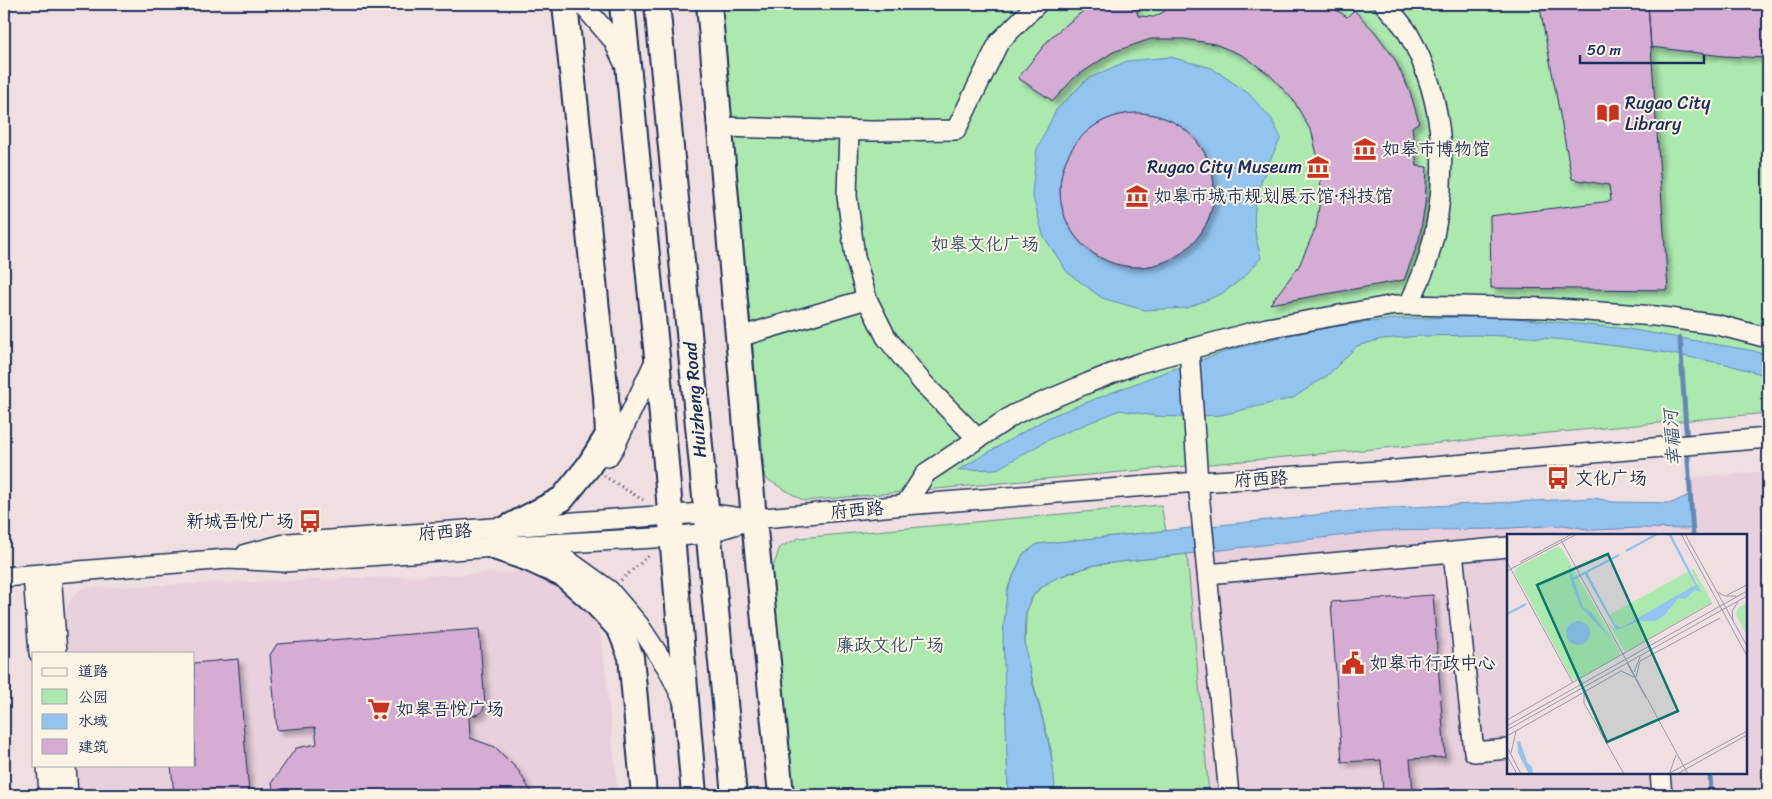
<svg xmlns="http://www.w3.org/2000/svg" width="1772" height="799" viewBox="0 0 1772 799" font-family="Sriracha,'LXGW WenKai TC',sans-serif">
<defs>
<filter id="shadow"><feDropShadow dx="4.5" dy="4.5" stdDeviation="2.5" flood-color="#0004"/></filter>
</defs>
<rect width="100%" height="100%" fill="#f0dfe0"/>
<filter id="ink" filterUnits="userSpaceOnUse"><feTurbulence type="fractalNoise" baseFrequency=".02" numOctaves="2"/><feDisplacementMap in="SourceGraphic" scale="10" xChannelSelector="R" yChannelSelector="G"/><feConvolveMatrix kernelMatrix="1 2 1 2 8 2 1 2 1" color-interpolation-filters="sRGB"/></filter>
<g filter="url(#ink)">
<path fill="#e8d0dc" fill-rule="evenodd" d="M1768,471V795H1209L1187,554L1380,531L1493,529L1563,525L1593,530L1639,528L1693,529L1690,478ZM1508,535H1746V773H1508Z
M528,570L563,586L588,611L602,638L618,795H79L77,765H194V653H68L65,614L71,599L82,588L499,573Z"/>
<path fill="#ace9af" stroke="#648c86" d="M721,4H1768V413L804,501L765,478Z
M1161,505L1166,531L1038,544L1023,554L1007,590L1008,786L1006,795H789L769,579L780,547L799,538Z
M1187,554L1209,795H1055L1051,750L1025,651L1026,613L1034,594L1053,579L1095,565Z"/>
<path fill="#93c4ef" stroke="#6388b5" d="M1170,57L1212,68L1248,93L1271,118L1281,138C1266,167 1251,198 1255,231C1256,240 1259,249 1261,258L1244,277L1223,293L1187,308L1144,310L1102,298L1067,272L1043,235L1032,193L1037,149L1056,110L1087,79L1127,61Z
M1494,316L1628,329L1754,351L1768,356V376L1726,364L1661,352L1578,341L1530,337L1477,335L1423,336L1382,339L1357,346L1328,375L1293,398L1221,415L1182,417L1155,416L1120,410L1050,439L997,469L958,470L1049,417L1165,372L1234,349L1285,336L1331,327L1395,319Z
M1691,494L1693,529L1639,528L1593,530L1563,525L1493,529L1380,531L1095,565C1077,570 1046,579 1034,594C1008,629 1043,710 1050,750C1053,764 1055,781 1055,795H1006L1008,786L1003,635L1007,591L1023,554L1038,544L1373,509L1595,498L1613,502L1672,503Z"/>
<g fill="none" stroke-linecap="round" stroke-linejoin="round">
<path stroke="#6388b5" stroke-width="5" d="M1680,338L1693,535
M1710,773L1711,795"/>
</g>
<path fill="#d5acd3" stroke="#1b2f5e" filter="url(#shadow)" d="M1092,4H1135L1138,16L1154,17L1165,11V4H1327L1347,17L1354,10L1375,32L1394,58L1410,92L1419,122L1412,127L1417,166L1427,167L1425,205L1419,240L1404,280L1270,304L1299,266L1316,227L1320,200L1321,172L1312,133L1294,101L1270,75L1244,56L1215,44L1184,39H1151L1113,52L1074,78L1053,101L1018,78L1051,37Z
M1565,4H1648L1668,290L1491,288L1490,216L1611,201L1609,185L1572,179L1540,8Z
M1648,4H1768V58L1723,56L1651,47Z
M1060 190a77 77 0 1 1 154 0a77 77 0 1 1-154 0Z
M1433,595L1445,757L1410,759L1413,791L1450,788V795H1365L1383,794L1381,760L1342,762L1331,602Z
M479,629L485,705L481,713L469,717L470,738L495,747L518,770L533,795H274L272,782L296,748L317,744L315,727L277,730L270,655L277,644Z
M238,659L249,795H174L171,765H194V663Z"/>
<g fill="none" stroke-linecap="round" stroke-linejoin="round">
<defs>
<path id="minor" d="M582,4L613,40L624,63
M1384,4C1392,13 1402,23 1408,33C1447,102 1450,184 1428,259C1423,275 1415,290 1409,305
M721,127L872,131L956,130L999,42L1037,4
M849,130L847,196L855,257L867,299L886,337L922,382L978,439
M739,337L867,299
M1189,349L1198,482L1229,795
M608,457L615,446L657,357
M905,505L926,473L1015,414L1088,383L1136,364L1267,328L1395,305L1461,306L1546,308L1655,316L1718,325L1768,338
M535,545L570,562L609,590L639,625L668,669L683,700
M1453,552L1508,547
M246,554L289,543L670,515L706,513L748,519
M51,573L57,653
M1207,574L1453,552L1474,752L1508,749
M33,575L39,653
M4,577L227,559L284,562L494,547L672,537L708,533L754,519L905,505L1198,482L1396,470L1768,438
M47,765L49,795
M66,765L68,795
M1660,773L1662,795"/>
<path id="major" d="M622,4L657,357L694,795
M657,4L734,795
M709,4L754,519L781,795
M509,527L562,499L588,467L608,435L606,396L565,4
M494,547L529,559L564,575L595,602L620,629L631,657L644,795"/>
</defs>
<use href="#minor" stroke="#1b2f5e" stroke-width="22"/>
<use href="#major" stroke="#1b2f5e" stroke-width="28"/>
<path stroke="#1b2f5e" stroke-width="3" stroke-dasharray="1 4" stroke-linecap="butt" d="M604,476L643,500
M621,580L650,555"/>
<use href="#minor" stroke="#fcf5e5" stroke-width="19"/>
<use href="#major" stroke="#fcf5e5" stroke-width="24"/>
</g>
</g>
<defs>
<symbol id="library-bare" viewBox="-9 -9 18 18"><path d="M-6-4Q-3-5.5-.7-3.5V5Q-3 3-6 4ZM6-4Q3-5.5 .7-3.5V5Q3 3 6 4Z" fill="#c8321e" stroke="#fcf5e5" stroke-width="2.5" paint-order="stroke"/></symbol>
<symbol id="museum-bare" viewBox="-9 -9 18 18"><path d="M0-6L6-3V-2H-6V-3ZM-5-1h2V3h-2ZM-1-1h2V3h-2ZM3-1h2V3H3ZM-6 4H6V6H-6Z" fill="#c8321e" stroke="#fcf5e5" stroke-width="2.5" paint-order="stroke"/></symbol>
<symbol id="bus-bare" viewBox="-9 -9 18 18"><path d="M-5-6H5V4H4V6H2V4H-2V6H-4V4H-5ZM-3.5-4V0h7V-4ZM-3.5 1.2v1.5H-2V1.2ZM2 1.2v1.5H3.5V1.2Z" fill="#c8321e" stroke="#fcf5e5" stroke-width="2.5" paint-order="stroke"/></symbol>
<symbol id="civic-bare" viewBox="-9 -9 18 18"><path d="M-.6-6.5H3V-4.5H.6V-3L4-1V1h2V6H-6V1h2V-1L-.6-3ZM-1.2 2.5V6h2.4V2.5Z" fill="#c8321e" stroke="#fcf5e5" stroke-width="2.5" paint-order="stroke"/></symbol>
<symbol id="supermarket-bare" viewBox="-9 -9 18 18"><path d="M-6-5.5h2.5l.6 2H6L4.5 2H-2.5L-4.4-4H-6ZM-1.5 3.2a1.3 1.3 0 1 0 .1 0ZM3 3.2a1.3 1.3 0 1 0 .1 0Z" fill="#c8321e" stroke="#fcf5e5" stroke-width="2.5" paint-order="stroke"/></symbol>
</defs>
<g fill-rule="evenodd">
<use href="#library-bare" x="1592" y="97" width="32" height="32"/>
<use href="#museum-bare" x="1349" y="133" width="32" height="32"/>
<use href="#museum-bare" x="1302" y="151" width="32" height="32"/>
<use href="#museum-bare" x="1121" y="180" width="32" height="32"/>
<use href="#bus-bare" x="1542" y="462" width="32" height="32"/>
<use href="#bus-bare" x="294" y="505" width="32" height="32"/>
<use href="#civic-bare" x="1337" y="647" width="32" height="32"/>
<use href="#supermarket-bare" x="363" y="693" width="32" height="32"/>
</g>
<g text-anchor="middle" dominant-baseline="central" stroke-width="4" stroke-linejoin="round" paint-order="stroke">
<g font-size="18" fill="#1b2f5e" stroke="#fcf5e5" text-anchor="start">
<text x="1625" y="103">Rugao City<tspan x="1625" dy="21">Library</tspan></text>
<text x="1382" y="149">如皋市博物馆</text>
<text x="1302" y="167" text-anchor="end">Rugao City Museum</text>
<text x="1154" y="196">如皋市城市规划展示馆·科技馆</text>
<text x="1575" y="478">文化广场</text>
<text x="294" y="521" text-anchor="end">新城吾悦广场</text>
<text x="1370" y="663">如皋市行政中心</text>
<text x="396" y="709">如皋吾悦广场</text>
</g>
<g font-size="18" fill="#38546e" stroke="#fcf5e5">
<text x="985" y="244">如皋文化广场</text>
<text x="890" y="645">廉政文化广场</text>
</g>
<g font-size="18" fill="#1b2f5e" stroke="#fcf5e5">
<text transform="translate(695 400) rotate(-95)">Huizheng Road</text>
<text transform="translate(1261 479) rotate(-3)">府西路</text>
<text transform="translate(857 510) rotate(-5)">府西路</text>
<text transform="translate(445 532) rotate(-4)">府西路</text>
</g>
<g font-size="19" font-style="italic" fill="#395482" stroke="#fcf5e5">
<text transform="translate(1672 438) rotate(-94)">幸福河</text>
</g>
</g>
<g transform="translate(1507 534)">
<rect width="240" height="240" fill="#f0dfe0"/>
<path d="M50,13L55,15L113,117L112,122L69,146L65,145L8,39L9,34ZM186,34L205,68L118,118L99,86L109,96L133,87H149L162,77L168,66L188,56L191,50L184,36ZM182,37L187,47L186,54L117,92L112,93L107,89L102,81ZM240,69V102L229,80L231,74Z" fill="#ace9af"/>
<path d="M161,0H164L194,58L188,56L178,65L171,64L159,80L149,87H133L109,96L77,39L80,38L107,89L112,93L117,92L188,51ZM61,28L76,73L84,78L104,105L73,72L64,48ZM59 99a12 12 0 1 1 24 0a12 12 0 1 1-24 0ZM13,207L20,228L25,233L26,240H22L11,219L10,208Z" fill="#93c4ef"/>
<path fill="none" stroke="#93c4ef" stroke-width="2.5" d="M119,17L150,0M64,46L112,21M0,80L19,70"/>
<path fill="none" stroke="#9b99ac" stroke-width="1" d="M174,0L240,122M178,0L240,112M54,6L181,240M0,28L66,149M13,28L65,0M0,37L70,0M210,58L218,62H229M220,61L240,51M226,87L225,77L231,68M120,129L139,164M127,138L133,123M129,143L133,127L213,84M77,157V169L117,240M0,186L205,69M0,192L240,57M0,196L240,62M0,202L114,137L127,143M0,213L14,240M4,219L9,197M0,222L10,240M163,238L169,221M161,240L240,197M170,240L240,201"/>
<path fill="#0f766e" fill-opacity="0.15" stroke="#0f766e" stroke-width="2.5" d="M101,20L171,177L100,208L30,51Z"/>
<rect width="240" height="240" fill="none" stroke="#1b2f5e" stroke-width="2.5"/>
</g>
<rect width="1772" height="799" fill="none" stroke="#fcf5e5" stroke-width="20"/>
<rect x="10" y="10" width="1752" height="779" fill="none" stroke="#1b2f5e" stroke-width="2" filter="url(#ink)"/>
<rect x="32" y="652" width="162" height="115" fill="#fcf5e5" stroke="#a2a6af"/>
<rect x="42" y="668" width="25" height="8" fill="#fcf5e5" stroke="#a2a6af"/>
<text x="78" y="676" font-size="15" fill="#1b2f5e">道路</text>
<rect x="42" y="689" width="25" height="15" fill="#ace9af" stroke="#a2a6af"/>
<text x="78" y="702" font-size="15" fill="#1b2f5e">公园</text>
<rect x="42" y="714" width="25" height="15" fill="#93c4ef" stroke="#a2a6af"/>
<text x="78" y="726" font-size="15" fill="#1b2f5e">水域</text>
<rect x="42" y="739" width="25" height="15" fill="#d5acd3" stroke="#a2a6af"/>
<text x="78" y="752" font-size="15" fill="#1b2f5e">建筑</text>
<path d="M1580 55v8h124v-8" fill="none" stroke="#1b2f5e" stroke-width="2.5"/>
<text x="1587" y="55" font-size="15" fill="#1b2f5e" stroke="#fcf5e5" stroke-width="4" paint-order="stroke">50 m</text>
</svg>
